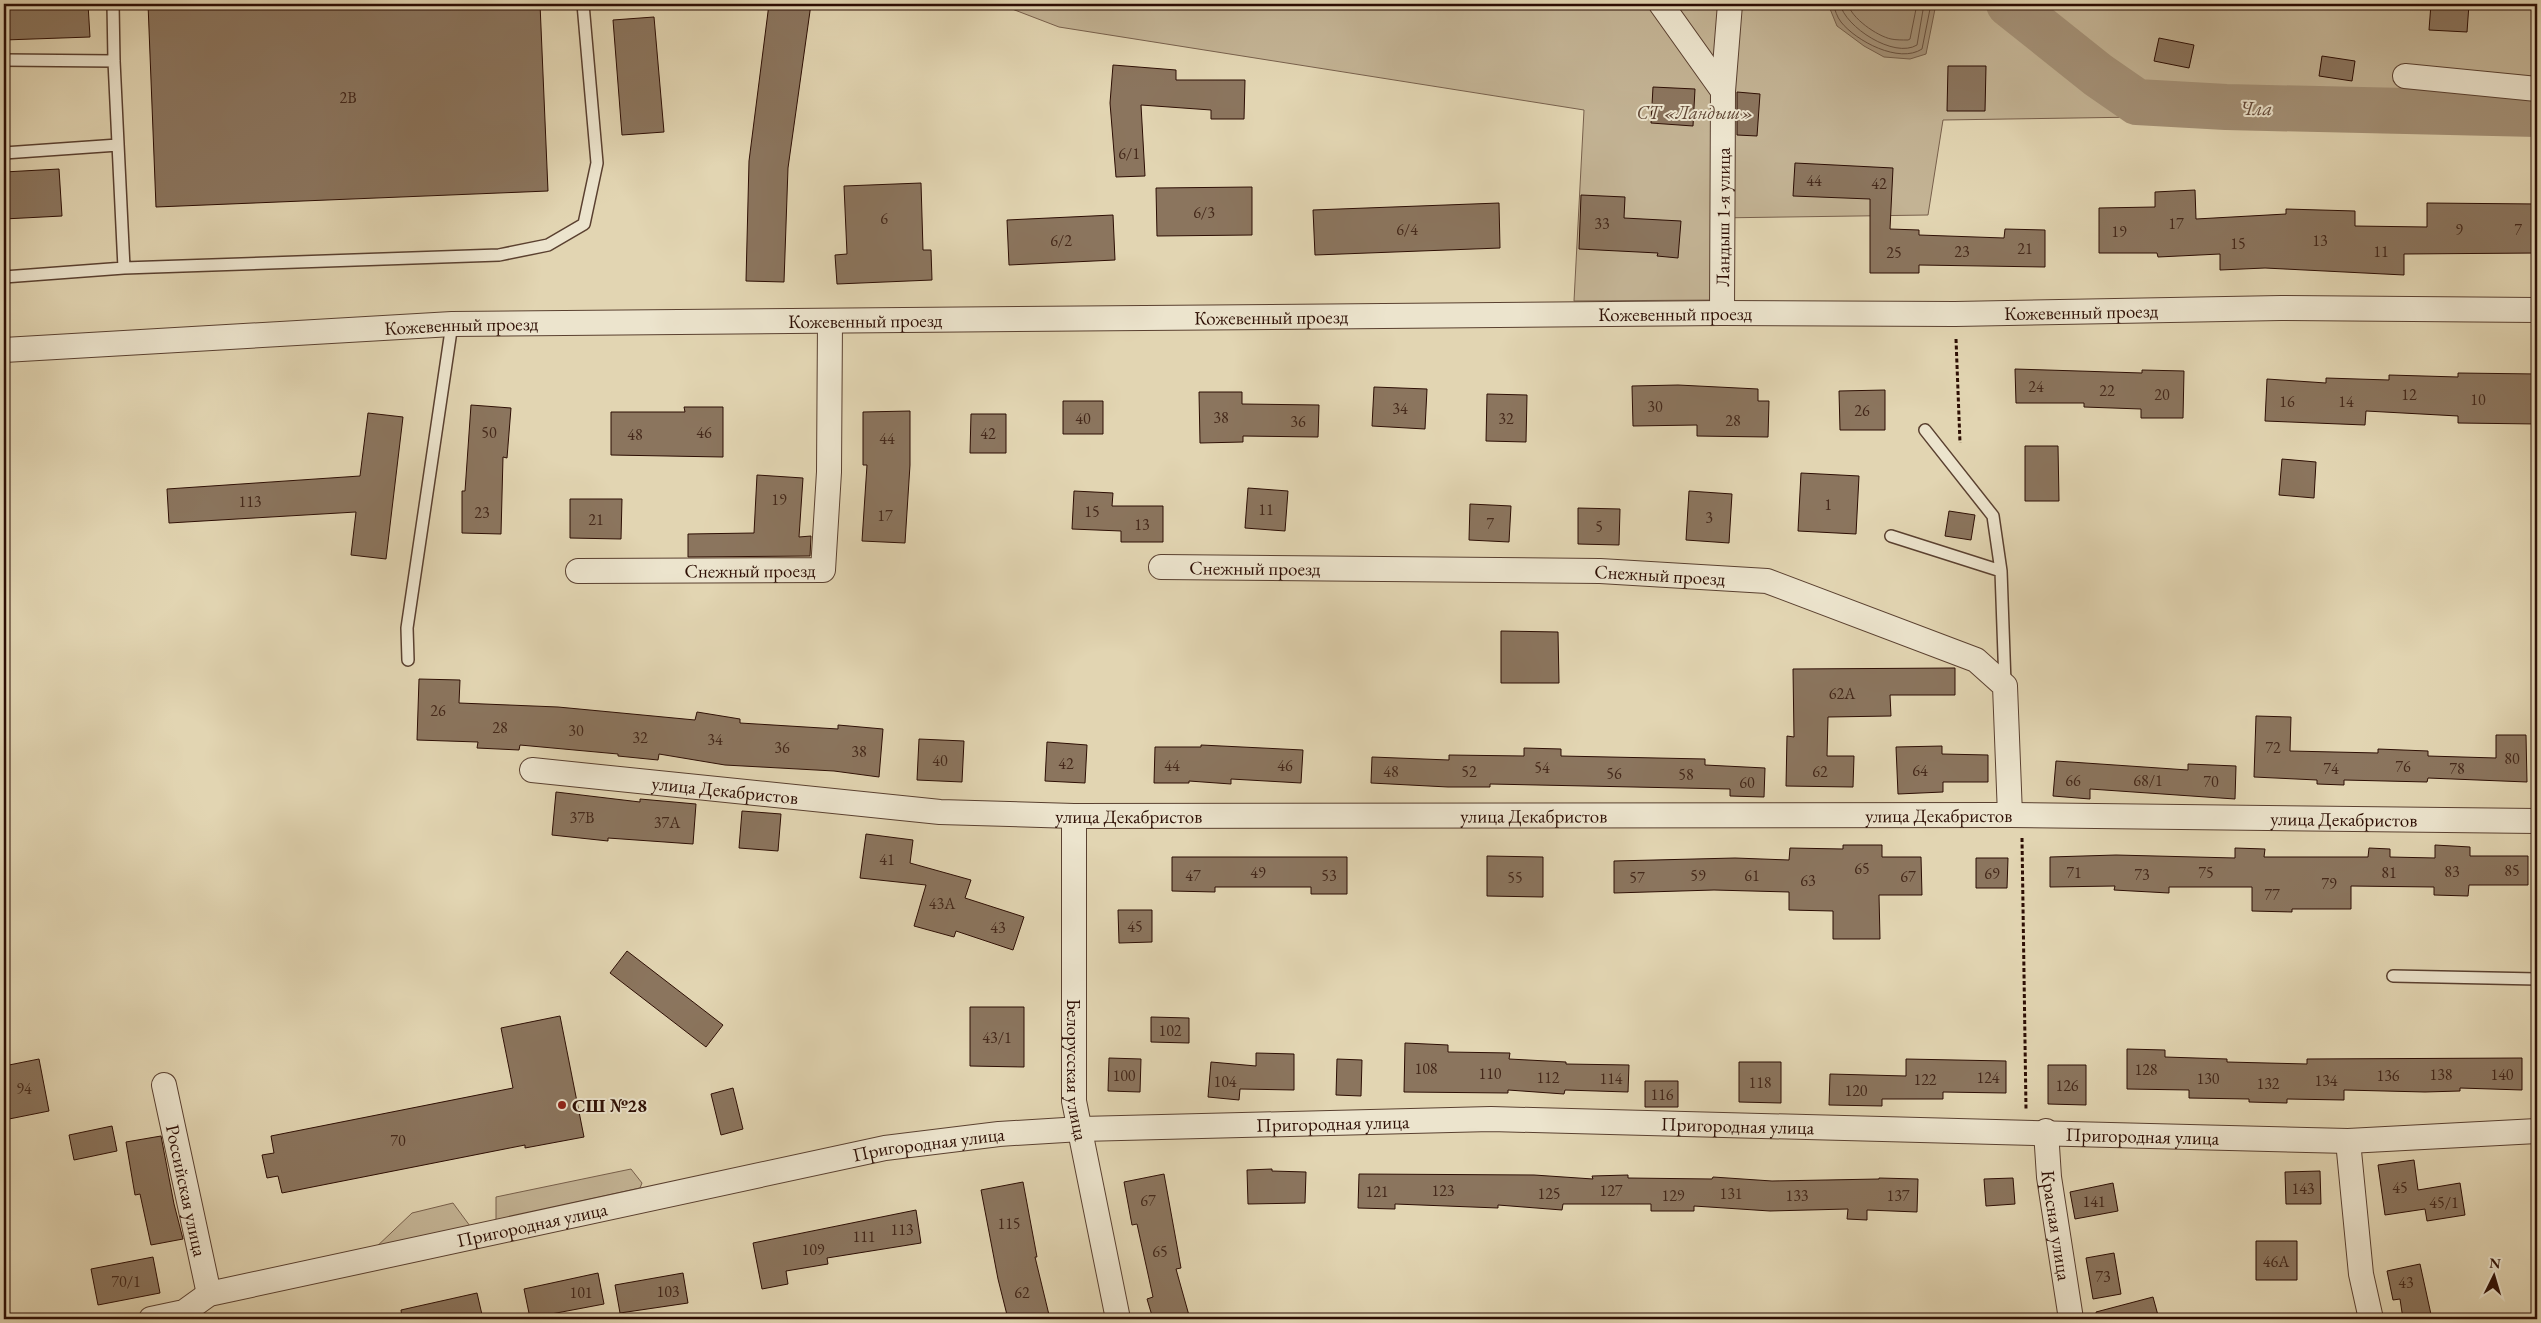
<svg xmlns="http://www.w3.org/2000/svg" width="2541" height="1323" viewBox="0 0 2541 1323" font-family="'EB Garamond',serif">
<rect width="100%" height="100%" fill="#e2d5b2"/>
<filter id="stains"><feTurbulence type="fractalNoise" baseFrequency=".004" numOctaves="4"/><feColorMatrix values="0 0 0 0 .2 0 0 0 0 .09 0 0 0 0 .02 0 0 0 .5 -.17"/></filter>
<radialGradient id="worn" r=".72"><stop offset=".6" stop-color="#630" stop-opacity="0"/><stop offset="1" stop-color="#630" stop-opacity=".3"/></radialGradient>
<path fill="#c3b394" stroke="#78604c" d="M999,4H2537V97L2474,95L2273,115L1943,120L1928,215L1715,218L1716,300L1574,301L1584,110L1059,27Z
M631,1169L642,1183L640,1188L496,1220V1197Z
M453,1203L470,1226L373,1250L412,1213Z"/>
<path fill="#a49177" stroke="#745d49" d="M1828,4H1936L1926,54L1910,59L1884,57L1864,46L1837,26Z"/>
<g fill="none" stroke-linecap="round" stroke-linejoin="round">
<path stroke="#68503e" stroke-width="1" d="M1833,4C1835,10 1837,17 1841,22C1856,41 1899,64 1922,49L1931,4
M1840,4C1845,27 1894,59 1917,45L1924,4
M1848,4C1851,18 1877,36 1891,39C1896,40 1902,40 1908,40L1910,39L1917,4"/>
<path stroke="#a49177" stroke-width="46" d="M2009,4L2098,75L2137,102L2226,107L2537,114"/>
</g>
<path fill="#8b755e" stroke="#2d0e04" d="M4,4H88L90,37L4,40Z
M148,4H540L548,191L156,207Z
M769,4H811L788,168L784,282L746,281L749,161Z
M2431,4H2469L2467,32L2429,30Z
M654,17L664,132L622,135L613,20Z
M2159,38L2194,45L2189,68L2154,61Z
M2322,56L2355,61L2352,81L2319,76Z
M1113,65L1176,70V80H1245L1244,119H1211V110L1141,105L1145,176L1116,177L1110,103Z
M1948,66H1986L1985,111H1947Z
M1653,87L1695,89L1693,126L1651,123Z
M1737,92L1760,94L1757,136L1737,135Z
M1795,163L1893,168L1890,229L1919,230V235L2004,238L2005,229L2045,230V267L1919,265V273H1870V199L1793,196Z
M59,169L62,216L4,219V172Z
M921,183L923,250H931L932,280L837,284L835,255L847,254L844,186Z
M1252,187V235L1157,236L1156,188Z
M2195,190L2196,219L2286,214V209L2355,211V226L2427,227V203L2537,204V253L2404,254V275L2265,268L2220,270V254L2158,257L2157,253H2099V208L2155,207V192Z
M1581,195L1625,197L1624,218L1681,221L1678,258L1657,256L1658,253L1579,249Z
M1499,203L1500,248L1315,255L1313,210Z
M1113,215L1115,260L1009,265L1007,220Z
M2015,369L2142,373V370L2184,371L2183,418H2141V409L2084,407V403H2016Z
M2458,373L2537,374V424L2458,423V416L2366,411L2365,425L2265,421L2267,379L2326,383V378L2389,380V375L2458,377Z
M1678,385L1758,389V401H1769L1768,437L1697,436V425L1633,426L1632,386Z
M1374,387L1427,389L1425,429L1372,426Z
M1885,390V430H1840L1839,391Z
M1199,392H1242V404L1319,405L1318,437L1243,436V442L1200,443Z
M1487,394L1527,395L1526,442L1486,441Z
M1063,401H1103V434H1063Z
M471,405L511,408L507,458L503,457L501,534L462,533V491H465Z
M684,407H723V457L611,455V412H685Z
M910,411V465L905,543L862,541L867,465H863V412Z
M368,413L403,417L386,559L351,555L356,512L169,523L167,489L360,476Z
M971,414H1006V453H970Z
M2025,446H2058L2059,501H2025Z
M2282,459L2316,462L2314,498L2279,495Z
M1801,473L1859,476L1856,534L1798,531Z
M757,475L803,478L799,537L811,536L810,556L688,557V534L754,533Z
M1248,488L1288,491L1285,531L1245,528Z
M1074,491L1113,493L1112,506H1163V542H1121V531L1072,529Z
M1689,491L1732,494L1729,543L1686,540Z
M570,499H622L621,539L570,538Z
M1470,504L1511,506L1509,542L1469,540Z
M1578,508L1620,509L1619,545L1578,544Z
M1949,511L1975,515L1971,540L1945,536Z
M1501,631L1558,632L1559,683H1501Z
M1955,668V695H1890L1891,716L1828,717L1827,756H1854L1853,787L1786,786L1787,736L1794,737L1793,669Z
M419,679L460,680L459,703L558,707L695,720L697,712L740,719V723L838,729V725L883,729L879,777L834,771L725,765L659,754L658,760L618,756V754L520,745L519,750L477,748L478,742L417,740Z
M2256,716L2291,717L2290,751L2378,753V749L2428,751V756L2496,758V735H2526L2527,782L2428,778L2427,782L2344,780V785L2317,784V780L2254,777Z
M919,739L964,741L962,782L917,780Z
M1047,742L1087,745L1085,783L1045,781Z
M1201,745L1303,750L1301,783L1231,779V784L1189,781V783H1154L1155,747H1201Z
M1942,746V754L1988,755V782H1943V792L1898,794L1896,747Z
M1524,748L1561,749V756L1705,759V765L1765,768L1764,797L1730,796V789L1490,784V787H1448L1371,783L1372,757L1449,760V755L1524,756Z
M2056,761L2188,770V764L2236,766L2235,799L2090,789V799L2053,796Z
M556,792L640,802V799L696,804L693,844L608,838V841L552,835Z
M742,811L781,814L778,851L739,848Z
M866,834L913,840L910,863L971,880L965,898L1024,917L1013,950L956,931L954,937L914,926L926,885L860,878Z
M1843,845H1882V857H1921L1922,895H1879L1880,939H1833V911L1789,910V892L1714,890L1614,893V861L1735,858L1789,860L1790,848L1843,849Z
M2435,845L2470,847V856H2528V885H2469L2468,896L2434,895V887L2351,886V909H2292V912L2252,911V887H2169V893L2114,890L2115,886L2050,887V857L2116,855L2235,858V848L2265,849L2264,857H2368L2369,848L2390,849V857L2435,858Z
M1487,856L1543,857V897L1487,896Z
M1172,857H1347V894H1311V887H1215V892L1172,891Z
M1976,858H2008L2007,888H1976Z
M1118,910H1152V942L1119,943Z
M627,951L723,1025L706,1047L610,973Z
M970,1007H1024V1067L970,1066Z
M560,1016L584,1137L525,1148V1145L282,1193L278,1176L267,1178L262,1155L274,1153L271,1136L513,1088L501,1028Z
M1151,1017L1189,1018V1043L1151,1042Z
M1405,1043L1448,1045V1052L1510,1053L1509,1059L1566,1062V1064L1629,1065L1628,1092L1565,1090L1564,1094L1508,1090V1093L1404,1092Z
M2127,1049L2165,1050V1057L2227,1059V1062L2307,1064V1059L2522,1058V1090L2460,1088V1091L2425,1092L2344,1090V1100L2287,1099V1103L2249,1102V1099L2189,1098V1090L2127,1089Z
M1256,1053L1294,1054V1090L1240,1089L1239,1100L1208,1097L1211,1062L1256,1066Z
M1109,1058L1141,1059L1140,1092L1108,1091Z
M39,1059L49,1111L4,1120V1066Z
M1337,1059L1362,1060L1361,1096L1336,1095Z
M1906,1059L2006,1061V1093L1943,1092V1099H1882V1106L1829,1105L1830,1074L1906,1076Z
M1739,1062H1781V1103L1739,1102Z
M2048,1065H2086V1105L2048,1104Z
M1645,1081H1678V1107H1645Z
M733,1088L743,1129L721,1135L711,1094Z
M112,1126L117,1151L74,1160L69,1135Z
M161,1136L174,1204L183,1239L151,1245L140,1194L135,1195L126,1142Z
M2414,1160L2418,1190L2460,1183L2465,1215L2427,1221L2425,1209L2385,1215L2378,1165Z
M1272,1169V1171L1306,1172L1305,1203L1248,1204L1247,1170Z
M2320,1171L2321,1204H2286L2285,1172Z
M1164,1174L1181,1268L1176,1269L1190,1319H1153L1147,1299L1153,1297L1137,1224L1132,1225L1124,1182Z
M1359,1174L1534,1175L1593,1179L1592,1176L1628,1175V1178L1712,1179L1713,1177L1772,1181L1879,1179V1178L1918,1179L1917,1212L1867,1210V1220L1847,1219L1848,1209L1770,1211L1694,1206V1211H1651V1204H1563L1562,1210L1498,1205V1208L1395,1204V1209L1358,1208Z
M2013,1178L2015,1204L1986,1206L1984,1179Z
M1023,1182L1037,1257H1035L1050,1319H1008L998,1279L981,1190Z
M2113,1183L2118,1211L2075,1219L2070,1192Z
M916,1210L921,1243L827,1258L828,1264L786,1271L788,1284L762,1289L753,1243Z
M2256,1241H2297V1280H2256Z
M2114,1253L2121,1294L2093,1299L2086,1258Z
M153,1257L160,1293L98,1305L91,1269Z
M2420,1264L2432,1319H2403L2400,1299L2393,1300L2387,1271Z
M598,1273L604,1304L530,1318L524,1289Z
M683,1273L688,1303L620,1313L615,1285Z
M477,1293L483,1319H402L401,1310Z
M2153,1297L2159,1319H2097L2096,1312Z"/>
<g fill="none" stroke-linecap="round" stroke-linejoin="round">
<defs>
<path id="service" d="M113,4L114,61L124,268
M4,60L114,61
M4,153L118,145
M4,277L124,268L499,255L548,245L584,224L597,163L583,4
M1925,430L1993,516L2001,571L2005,684
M1891,536L2001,571
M408,660L407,628L452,324
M2393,976L2537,979"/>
<g id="minor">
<path d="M1661,4L1723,91"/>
<path d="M2405,76L2537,89"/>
<path id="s1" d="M1722,313L1723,91L1730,4"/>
<path id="s2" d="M4,350L452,324L1722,313L1955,314L2281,308L2537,310"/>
<path id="s3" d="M1161,567L1600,571L1767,581L1976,660L2005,686L2010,815"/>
<path id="s4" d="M578,571L823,570L829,472L830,321"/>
<path id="s5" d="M532,770L940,812L1074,816L2010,815L2537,821"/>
<path id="s6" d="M1074,816V1101L1118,1319"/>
<path id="s7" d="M164,1085L209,1294"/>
<path id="s8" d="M2046,1131L2049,1177L2071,1319"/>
<path d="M2348,1141L2361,1274L2371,1319"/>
<path id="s9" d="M151,1319L184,1312L209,1294L885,1148L999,1134L1081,1129L1491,1119L2348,1141L2537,1131"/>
</g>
</defs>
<use href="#service" stroke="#5a4030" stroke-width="14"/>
<use href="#minor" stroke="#5a4030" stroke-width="26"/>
<path stroke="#2d0e04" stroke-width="3" stroke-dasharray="4 2.5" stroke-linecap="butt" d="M1956,339L1960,443
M2022,838L2026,1109"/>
<use href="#service" stroke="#ece4cd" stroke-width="11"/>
<use href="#minor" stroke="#ece4cd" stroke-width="24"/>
</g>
<circle fill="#8f2418" stroke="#ece4cd" stroke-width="2" cx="562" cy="1105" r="5"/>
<g text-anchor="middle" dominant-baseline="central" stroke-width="4" stroke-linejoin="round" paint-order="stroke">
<g font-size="16" fill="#44281a">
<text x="348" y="97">2В</text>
<text x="1129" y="153">6/1</text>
<text x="1814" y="180">44</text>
<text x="1879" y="183">42</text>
<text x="1204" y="212">6/3</text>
<text x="884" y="218">6</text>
<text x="1602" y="223">33</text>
<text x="2176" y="223">17</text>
<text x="1407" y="229">6/4</text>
<text x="2459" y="229">9</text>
<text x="2518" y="229">7</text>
<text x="2119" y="231">19</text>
<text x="1061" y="240">6/2</text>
<text x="2320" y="240">13</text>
<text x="2238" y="243">15</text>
<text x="2025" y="248">21</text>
<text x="1962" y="251">23</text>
<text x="2381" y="251">11</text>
<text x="1894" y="252">25</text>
<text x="2036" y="386">24</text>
<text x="2107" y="390">22</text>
<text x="2162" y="394">20</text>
<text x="2409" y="394">12</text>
<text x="2478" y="399">10</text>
<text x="2287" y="401">16</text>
<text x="2346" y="401">14</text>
<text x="1655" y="406">30</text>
<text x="1400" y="408">34</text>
<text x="1862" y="410">26</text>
<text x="1221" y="417">38</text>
<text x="1083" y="418">40</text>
<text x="1506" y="418">32</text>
<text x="1733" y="420">28</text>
<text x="1298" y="421">36</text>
<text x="489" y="432">50</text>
<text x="704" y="432">46</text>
<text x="988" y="433">42</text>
<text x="635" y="434">48</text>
<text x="887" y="438">44</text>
<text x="779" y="499">19</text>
<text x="250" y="501">113</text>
<text x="1828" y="504">1</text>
<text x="1266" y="509">11</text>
<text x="1092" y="511">15</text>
<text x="482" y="512">23</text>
<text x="885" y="515">17</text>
<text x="1709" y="517">3</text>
<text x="596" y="519">21</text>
<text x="1490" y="523">7</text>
<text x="1142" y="524">13</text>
<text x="1599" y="526">5</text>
<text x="1842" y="693">62А</text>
<text x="438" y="710">26</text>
<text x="500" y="727">28</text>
<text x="576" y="730">30</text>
<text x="640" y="737">32</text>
<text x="715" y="739">34</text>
<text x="782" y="747">36</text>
<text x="2273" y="747">72</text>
<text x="859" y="751">38</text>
<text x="2512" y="758">80</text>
<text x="940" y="760">40</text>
<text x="1066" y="763">42</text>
<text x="1172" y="765">44</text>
<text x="1285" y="765">46</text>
<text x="2403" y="766">76</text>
<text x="1542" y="767">54</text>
<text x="2331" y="768">74</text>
<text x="2457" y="768">78</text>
<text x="1920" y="770">64</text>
<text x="1391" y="771">48</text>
<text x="1469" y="771">52</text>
<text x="1820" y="771">62</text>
<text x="1614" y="773">56</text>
<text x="1686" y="774">58</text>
<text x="2073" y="780">66</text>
<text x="2148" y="780">68/1</text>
<text x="2211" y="781">70</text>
<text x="1747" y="782">60</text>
<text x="582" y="817">37В</text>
<text x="667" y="822">37А</text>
<text x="887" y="859">41</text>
<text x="1862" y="868">65</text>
<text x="2512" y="870">85</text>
<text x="2452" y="871">83</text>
<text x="1258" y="872">49</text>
<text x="2074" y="872">71</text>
<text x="2206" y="872">75</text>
<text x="2389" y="872">81</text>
<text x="1992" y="873">69</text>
<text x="2142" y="874">73</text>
<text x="1193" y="875">47</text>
<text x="1329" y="875">53</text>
<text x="1698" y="875">59</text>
<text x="1752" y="875">61</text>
<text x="1908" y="876">67</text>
<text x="1515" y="877">55</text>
<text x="1637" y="877">57</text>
<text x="1808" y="880">63</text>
<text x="2329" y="883">79</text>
<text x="2272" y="894">77</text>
<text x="942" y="903">43А</text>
<text x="1135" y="926">45</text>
<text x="998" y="927">43</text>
<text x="1170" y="1030">102</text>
<text x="997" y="1037">43/1</text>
<text x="1426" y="1068">108</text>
<text x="2146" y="1069">128</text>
<text x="1490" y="1073">110</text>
<text x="2441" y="1074">138</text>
<text x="2502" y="1074">140</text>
<text x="1124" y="1075">100</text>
<text x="2388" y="1075">136</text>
<text x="1548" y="1077">112</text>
<text x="1988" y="1077">124</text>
<text x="1611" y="1078">114</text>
<text x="2208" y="1078">130</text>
<text x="1925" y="1079">122</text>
<text x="2326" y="1080">134</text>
<text x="1225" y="1081">104</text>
<text x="1760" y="1082">118</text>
<text x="2268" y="1083">132</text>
<text x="2067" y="1085">126</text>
<text x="24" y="1088">94</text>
<text x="1856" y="1090">120</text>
<text x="1662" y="1094">116</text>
<text x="398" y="1140">70</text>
<text x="2400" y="1187">45</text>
<text x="2303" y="1188">143</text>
<text x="1443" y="1190">123</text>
<text x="1611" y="1190">127</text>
<text x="1377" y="1191">121</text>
<text x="1549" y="1193">125</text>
<text x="1731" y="1193">131</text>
<text x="1673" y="1195">129</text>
<text x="1797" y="1195">133</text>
<text x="1898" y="1195">137</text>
<text x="1148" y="1200">67</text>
<text x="2094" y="1201">141</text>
<text x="2444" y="1202">45/1</text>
<text x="1009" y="1223">115</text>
<text x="902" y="1229">113</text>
<text x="864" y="1236">111</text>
<text x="813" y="1249">109</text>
<text x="1160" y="1251">65</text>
<text x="2276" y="1261">46А</text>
<text x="2103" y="1276">73</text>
<text x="126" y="1281">70/1</text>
<text x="2406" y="1282">43</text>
<text x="668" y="1291">103</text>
<text x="581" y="1292">101</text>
<text x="1022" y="1292">62</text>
</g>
<g font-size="19" font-style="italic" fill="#624836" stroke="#ece4cd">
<text x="1695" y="112">СТ «Ландыш»</text>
</g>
<g font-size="19" fill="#2d0e04" stroke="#ece4cd">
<text stroke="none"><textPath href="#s1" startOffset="96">Ландыш 1-я улица</textPath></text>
<text stroke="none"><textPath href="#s2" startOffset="2078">Кожевенный проезд</textPath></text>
<text stroke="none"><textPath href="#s2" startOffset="1672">Кожевенный проезд</textPath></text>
<text stroke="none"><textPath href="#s2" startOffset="1268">Кожевенный проезд</textPath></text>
<text stroke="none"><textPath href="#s2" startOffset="862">Кожевенный проезд</textPath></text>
<text stroke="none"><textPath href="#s2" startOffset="458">Кожевенный проезд</textPath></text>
<text stroke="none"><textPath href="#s3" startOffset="94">Снежный проезд</textPath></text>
<text stroke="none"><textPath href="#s4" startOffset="172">Снежный проезд</textPath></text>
<text stroke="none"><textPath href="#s3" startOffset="499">Снежный проезд</textPath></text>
<text stroke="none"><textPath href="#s5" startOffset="194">улица Декабристов</textPath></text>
<text stroke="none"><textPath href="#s5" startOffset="599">улица Декабристов</textPath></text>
<text stroke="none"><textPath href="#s5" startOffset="1004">улица Декабристов</textPath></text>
<text stroke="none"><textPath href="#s5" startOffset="1409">улица Декабристов</textPath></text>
<text stroke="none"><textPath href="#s5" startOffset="1814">улица Декабристов</textPath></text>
<text stroke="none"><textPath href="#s6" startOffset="254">Белорусская улица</textPath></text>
<text stroke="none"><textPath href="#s9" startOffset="1205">Пригородная улица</textPath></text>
<text stroke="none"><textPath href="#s9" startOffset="1610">Пригородная улица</textPath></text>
<text stroke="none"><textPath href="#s9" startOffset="2015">Пригородная улица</textPath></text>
<text stroke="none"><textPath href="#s9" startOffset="800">Пригородная улица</textPath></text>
<text stroke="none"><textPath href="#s7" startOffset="108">Российская улица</textPath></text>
<text stroke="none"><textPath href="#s9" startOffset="395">Пригородная улица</textPath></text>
<text stroke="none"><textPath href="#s8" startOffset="95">Красная улица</textPath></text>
</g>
<g font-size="19" font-weight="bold" fill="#2d0e04" stroke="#ece4cd" text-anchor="start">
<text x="572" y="1105">СШ №28</text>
</g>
<g font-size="20" font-style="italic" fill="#634938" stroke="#ece4cd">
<text transform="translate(2256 108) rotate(1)">Чла</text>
</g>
</g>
<rect width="2541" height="1323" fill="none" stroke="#e2d5b2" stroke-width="20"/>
<rect x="5" y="5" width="2531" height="1313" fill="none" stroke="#2d0e04" stroke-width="2.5"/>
<rect x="10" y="10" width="2521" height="1303" fill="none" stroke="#2d0e04"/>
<g transform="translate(2494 1276) rotate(5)" stroke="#ece4cd" stroke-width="4" paint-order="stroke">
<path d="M0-4L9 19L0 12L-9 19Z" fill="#2d0e04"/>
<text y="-8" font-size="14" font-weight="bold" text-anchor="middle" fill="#2d0e04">N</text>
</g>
<rect width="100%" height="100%" filter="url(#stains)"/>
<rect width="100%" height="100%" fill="url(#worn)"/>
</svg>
